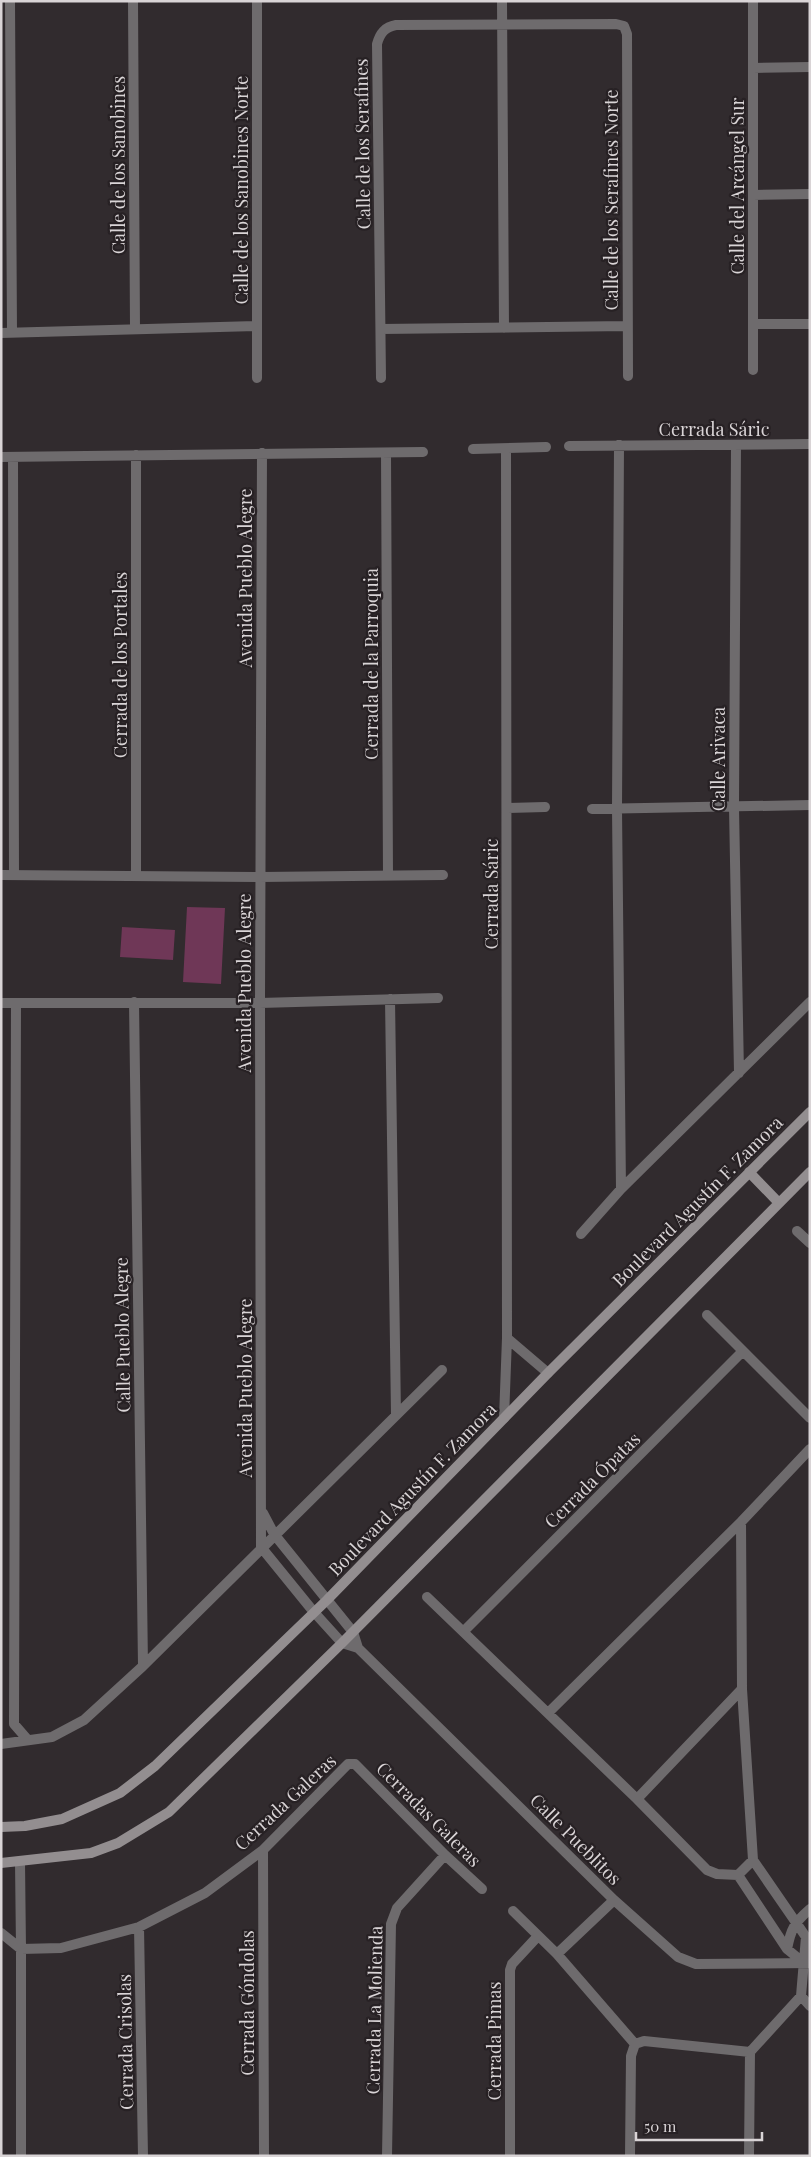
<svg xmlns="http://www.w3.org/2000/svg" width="811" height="2157" viewBox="0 0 811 2157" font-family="'Playfair Display',serif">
<rect width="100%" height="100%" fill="#312b2e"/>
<path fill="#6f3757" d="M187,907L225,908L221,984L183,982Z
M122,927L175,930L173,960L120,957Z"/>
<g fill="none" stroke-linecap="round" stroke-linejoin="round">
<path stroke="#6e6b6d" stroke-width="10" d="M10,1L12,332
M133,1L135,328
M502,1L504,328
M753,1V370
M753,68L810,67
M753,195L810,194
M753,324H810
M381,329L627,326
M1,333L257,326
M257,378V1
M381,378L377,44C380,33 385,27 396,25L616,24L624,26L627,34L628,376
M619,445L617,809L621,1189
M736,445L734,808L739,1073
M569,446L810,444
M473,449L546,447
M262,453L260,1003L261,1547L313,1611L342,1643L358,1648
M386,453L388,876
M1,457L423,452
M13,457L14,875
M508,808L545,807
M592,809L810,805
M1,875L261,877L443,875
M136,875V455
M390,999L396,1415
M134,1002L143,1666
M1,1003H260L438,998
M16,1003L14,1724L27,1739
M797,1231L810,1243
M581,1234L621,1189L810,1002
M707,1315L810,1418
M507,1338L548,1373
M504,1418L507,1338L506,449
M263,1513L274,1534L353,1632L358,1648L614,1900L678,1957L696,1964L810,1963
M427,1597L637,1799L707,1870L717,1874L738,1875L753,1860L742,1689L741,1522
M464,1631L742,1352
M548,1713L741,1522L810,1449
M1,1744L52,1737L84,1720L143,1666L442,1370
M637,1799L742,1689
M263,1850L264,2156
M753,1860L806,1937L801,1996
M20,1862L21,1949V2156
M738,1875L787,1949L804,1963
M513,1911L557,1954L635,2044
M139,1927L143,2156
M1,1933L21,1949L61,1948L139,1927L205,1893L263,1850L348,1764H355L445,1855L482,1889
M787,1949C791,1929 794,1923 810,1909
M557,1954L614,1900
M801,1996L810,2006
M635,2044L644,2041L750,2052
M387,2156L391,1924L397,1908L445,1855
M510,2156V1970L512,1964L538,1936
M630,2156L631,2056L635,2044
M749,2156L750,2052L801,1996"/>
<path stroke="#938e90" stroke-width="10" d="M749,1172L779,1203
M1,1827L25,1826L62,1819L120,1793L155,1766L327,1600L548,1373L810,1112
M1,1863L91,1853L118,1843L169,1812L342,1643L810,1172"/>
</g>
<g text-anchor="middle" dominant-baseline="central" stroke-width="4.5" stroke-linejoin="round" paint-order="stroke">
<g font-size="18" fill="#d9d4d6" stroke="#272124">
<text transform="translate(362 144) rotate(-91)">Calle de los Serafines</text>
<text transform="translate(118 165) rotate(-90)">Calle de los Sanobines</text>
<text transform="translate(737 186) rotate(-90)">Calle del Arcángel Sur</text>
<text transform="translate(241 190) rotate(-90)">Calle de los Sanobines Norte</text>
<text transform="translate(611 200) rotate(-90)">Calle de los Serafines Norte</text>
<text x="714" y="429">Cerrada Sáric</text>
<text transform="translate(245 578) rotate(-90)">Avenida Pueblo Alegre</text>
<text transform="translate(371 664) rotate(-90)">Cerrada de la Parroquia</text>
<text transform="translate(120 665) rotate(-90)">Cerrada de los Portales</text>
<text transform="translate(718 759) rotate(-90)">Calle Arivaca</text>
<text transform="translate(491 894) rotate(-90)">Cerrada Sáric</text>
<text transform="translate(244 983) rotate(-90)">Avenida Pueblo Alegre</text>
<text transform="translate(697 1201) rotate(-45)">Boulevard Agustín F. Zamora</text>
<text transform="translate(122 1335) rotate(-91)">Calle Pueblo Alegre</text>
<text transform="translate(245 1388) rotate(-90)">Avenida Pueblo Alegre</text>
<text transform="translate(592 1480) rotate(-45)">Cerrada Ópatas</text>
<text transform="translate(412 1489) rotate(-46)">Boulevard Agustín F. Zamora</text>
<text transform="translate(285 1802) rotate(-43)">Cerrada Galeras</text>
<text transform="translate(429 1814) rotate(45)">Cerradas Galeras</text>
<text transform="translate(576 1839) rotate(45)">Calle Pueblitos</text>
<text transform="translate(247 2003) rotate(-90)">Cerrada Góndolas</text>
<text transform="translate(374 2010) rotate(-89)">Cerrada La Molienda</text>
<text transform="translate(494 2041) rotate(-90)">Cerrada Pimas</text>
<text transform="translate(125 2042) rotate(-91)">Cerrada Crisolas</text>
</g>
</g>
<rect width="811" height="2157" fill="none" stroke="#d9d4d6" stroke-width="5"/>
<path d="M636 2132v8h126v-8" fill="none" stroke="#d9d4d6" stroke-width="2.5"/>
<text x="644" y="2132" font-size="15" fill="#d9d4d6" stroke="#272124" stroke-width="4" paint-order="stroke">50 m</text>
</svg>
